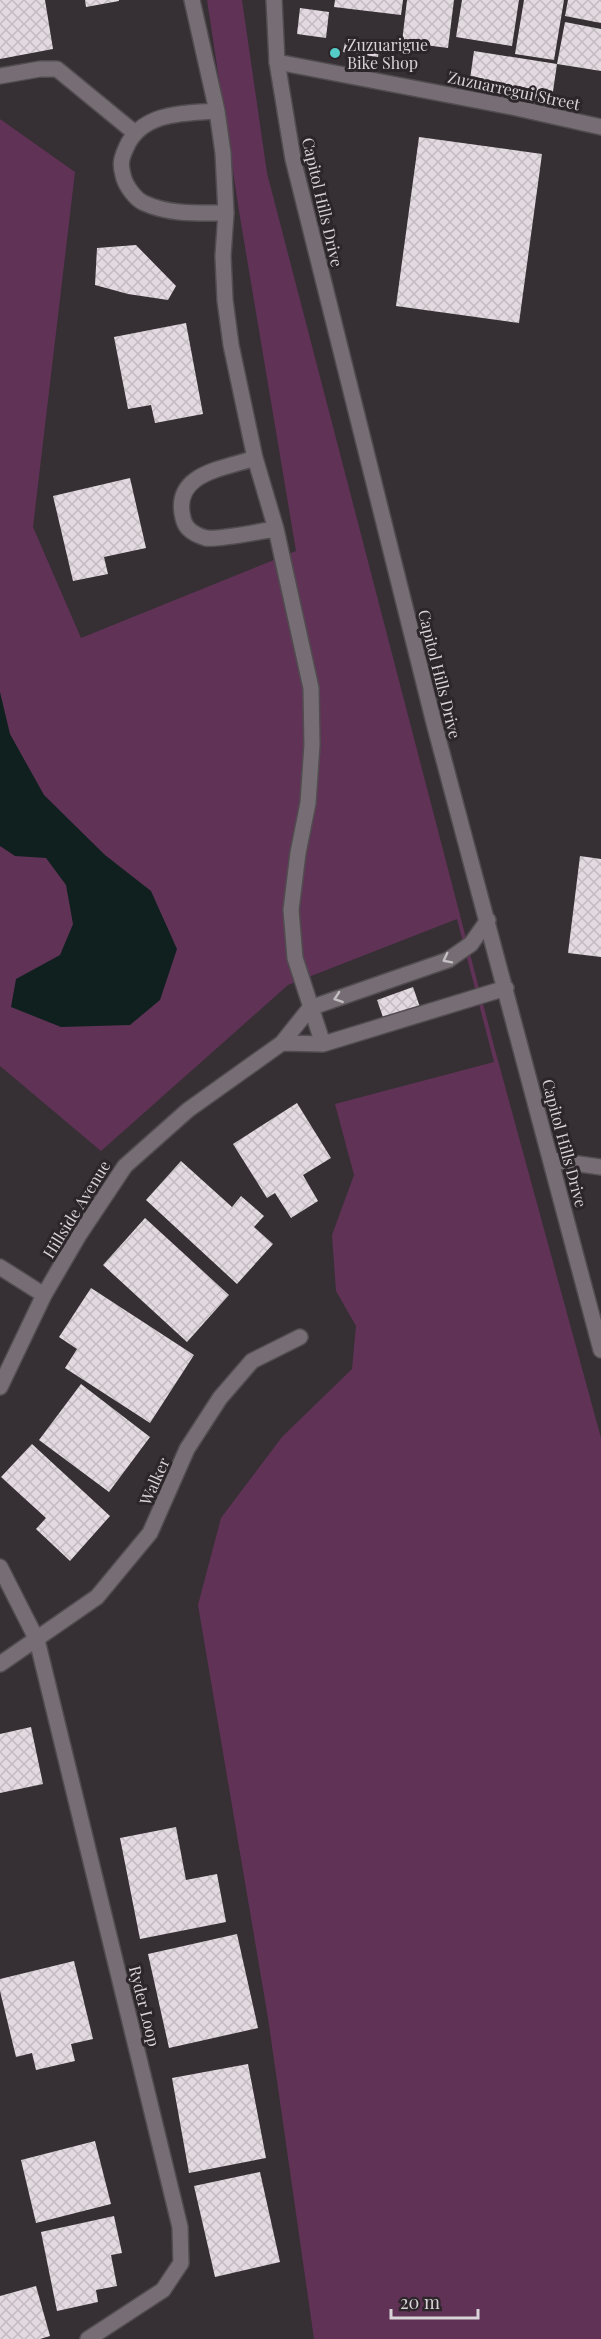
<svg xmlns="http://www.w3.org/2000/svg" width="601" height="2339" viewBox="0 0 601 2339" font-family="'Playfair Display',serif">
<defs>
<pattern id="building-cross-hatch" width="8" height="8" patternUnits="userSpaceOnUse" patternTransform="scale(1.5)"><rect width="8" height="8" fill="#e2dae0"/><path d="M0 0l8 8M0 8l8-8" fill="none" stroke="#c2bbc0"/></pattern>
</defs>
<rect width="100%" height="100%" fill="#362f34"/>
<path fill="#603356" d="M207,0H242L267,173L494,1046L601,1438V2339H314L268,2018L198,1605L221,1518L282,1437L352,1369L356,1326L336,1291L332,1235L354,1175L335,1104L494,1062L457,919L288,985L101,1151L0,1066V119L75,172L33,527L81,638L296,551L239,211Z"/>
<path fill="#10201f" d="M0,692L10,734L44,795L105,855L151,891L177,949L160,1000L130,1025L61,1027L11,1007L16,979L60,955L73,924L66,885L46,858L15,856L0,846Z"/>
<path fill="url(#building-cross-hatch)" d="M0,0H45L53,49L0,59Z
M85,0H119V1L86,7Z
M335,0H403L401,15L334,7Z
M407,0H454L448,48L402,42Z
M462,0H519L512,46L456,37Z
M524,0H564L554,60L515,54Z
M568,0H601V23L565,16Z
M300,8L329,12L326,38L297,34Z
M565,22L601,29V71L557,64Z
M346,38L380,42L378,57L343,52Z
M474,51L557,64L551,105L468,93Z
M419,137L542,154L519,323L396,306Z
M136,245L176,286L168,300L128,294L95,285L97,248Z
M186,323L203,414L155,423L151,405L128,409L114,337Z
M130,478L146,548L104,557L108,574L73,581L53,496Z
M580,856L601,859V957L568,953Z
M413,987L421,1010L385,1023L377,1000Z
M297,1103L331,1158L303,1175L318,1201L291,1218L275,1193L267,1198L233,1144Z
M181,1161L232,1207L241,1196L264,1216L254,1227L273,1244L237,1284L146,1200Z
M145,1218L229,1295L187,1342L103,1265Z
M91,1288L194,1355L150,1423L65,1368L77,1349L59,1337Z
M81,1384L150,1437L109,1492L39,1440Z
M32,1444L110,1516L70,1561L36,1529L46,1518L1,1477Z
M31,1727L43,1784L0,1793V1734Z
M176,1827L186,1880L217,1874L226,1922L140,1939L120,1838Z
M237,1934L258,2028L169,2048L148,1954Z
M74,1961L93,2039L71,2044L75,2061L36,2070L32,2053L16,2057L0,1991V1979Z
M248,2064L266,2158L189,2173L172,2078Z
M95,2141L111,2204L36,2223L21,2160Z
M260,2172L280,2262L215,2277L194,2186Z
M114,2216L122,2253L111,2255L117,2286L96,2290L98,2302L57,2311L41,2232Z
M36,2286L50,2336L40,2339H0V2296Z"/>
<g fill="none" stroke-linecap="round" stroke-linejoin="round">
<defs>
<path id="service" d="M0,76L40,69H57L135,133
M551,1160L601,1167"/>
<path id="minor" d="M192,0L217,111L223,153L226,213L223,256L225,300L231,345L255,458L276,529L311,688L312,745L308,803L298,853L291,910L295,958L323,1044
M277,62L293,159L434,723L601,1350
M217,111C184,113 141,112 126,148C121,159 120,164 123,175C125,185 135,199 144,203C170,215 199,213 226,213
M255,458C223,469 172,473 183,518C185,529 195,535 206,538C219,540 261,531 276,529
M282,1043L323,1044L506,988
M0,1267L44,1295
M0,1387L44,1295L79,1235L125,1166L188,1110L282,1043L310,1008L448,960L471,944L488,920
M0,1567L37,1640L180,2227L181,2263L163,2290L88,2339
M0,1664L97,1597L150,1533L187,1449L220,1398L252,1361L300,1337"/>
<path id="tertiary" d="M274,0L277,62L512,107L601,127"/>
</defs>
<use href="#service" stroke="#514c50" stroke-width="18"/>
<use href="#minor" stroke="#514c50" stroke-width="18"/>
<use href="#tertiary" stroke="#514c50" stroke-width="18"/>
<use href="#service" stroke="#766e74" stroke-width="15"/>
<use href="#minor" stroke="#766e74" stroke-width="15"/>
<use href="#tertiary" stroke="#766e74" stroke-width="15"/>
</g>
<defs><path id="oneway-chevron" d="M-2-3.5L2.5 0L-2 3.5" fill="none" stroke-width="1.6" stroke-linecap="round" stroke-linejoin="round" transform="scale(1.5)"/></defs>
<g stroke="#c4bfc2">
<use href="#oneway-chevron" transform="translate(447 959) rotate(153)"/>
<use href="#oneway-chevron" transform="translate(338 998) rotate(161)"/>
</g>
<circle fill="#54cdc8" stroke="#2c262a" stroke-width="2" cx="335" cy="53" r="6"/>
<g text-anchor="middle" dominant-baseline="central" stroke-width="6" stroke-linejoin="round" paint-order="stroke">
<g font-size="16" fill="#d8d3d6" stroke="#2c262a" text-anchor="start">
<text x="347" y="44">Zuzuarigue<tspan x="347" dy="18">Bike Shop</tspan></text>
</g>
<g font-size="16" fill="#d8d3d6" stroke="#2c262a">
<text transform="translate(514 90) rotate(12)">Zuzuarregui Street</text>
<text transform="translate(323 202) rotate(77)">Capitol Hills Drive</text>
<text transform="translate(440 674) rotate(76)">Capitol Hills Drive</text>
<text transform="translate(565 1143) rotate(75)">Capitol Hills Drive</text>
<text transform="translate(76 1209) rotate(-58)">Hillside Avenue</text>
<text transform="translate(154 1481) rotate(-66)">Walker</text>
<text transform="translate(145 2006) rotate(76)">Ryder Loop</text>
</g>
</g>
<path d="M391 2309v9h87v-9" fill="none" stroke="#d8d3d6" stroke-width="3"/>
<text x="400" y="2309" font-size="18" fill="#d8d3d6" stroke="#2c262a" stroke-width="4.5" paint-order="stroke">20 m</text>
</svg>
